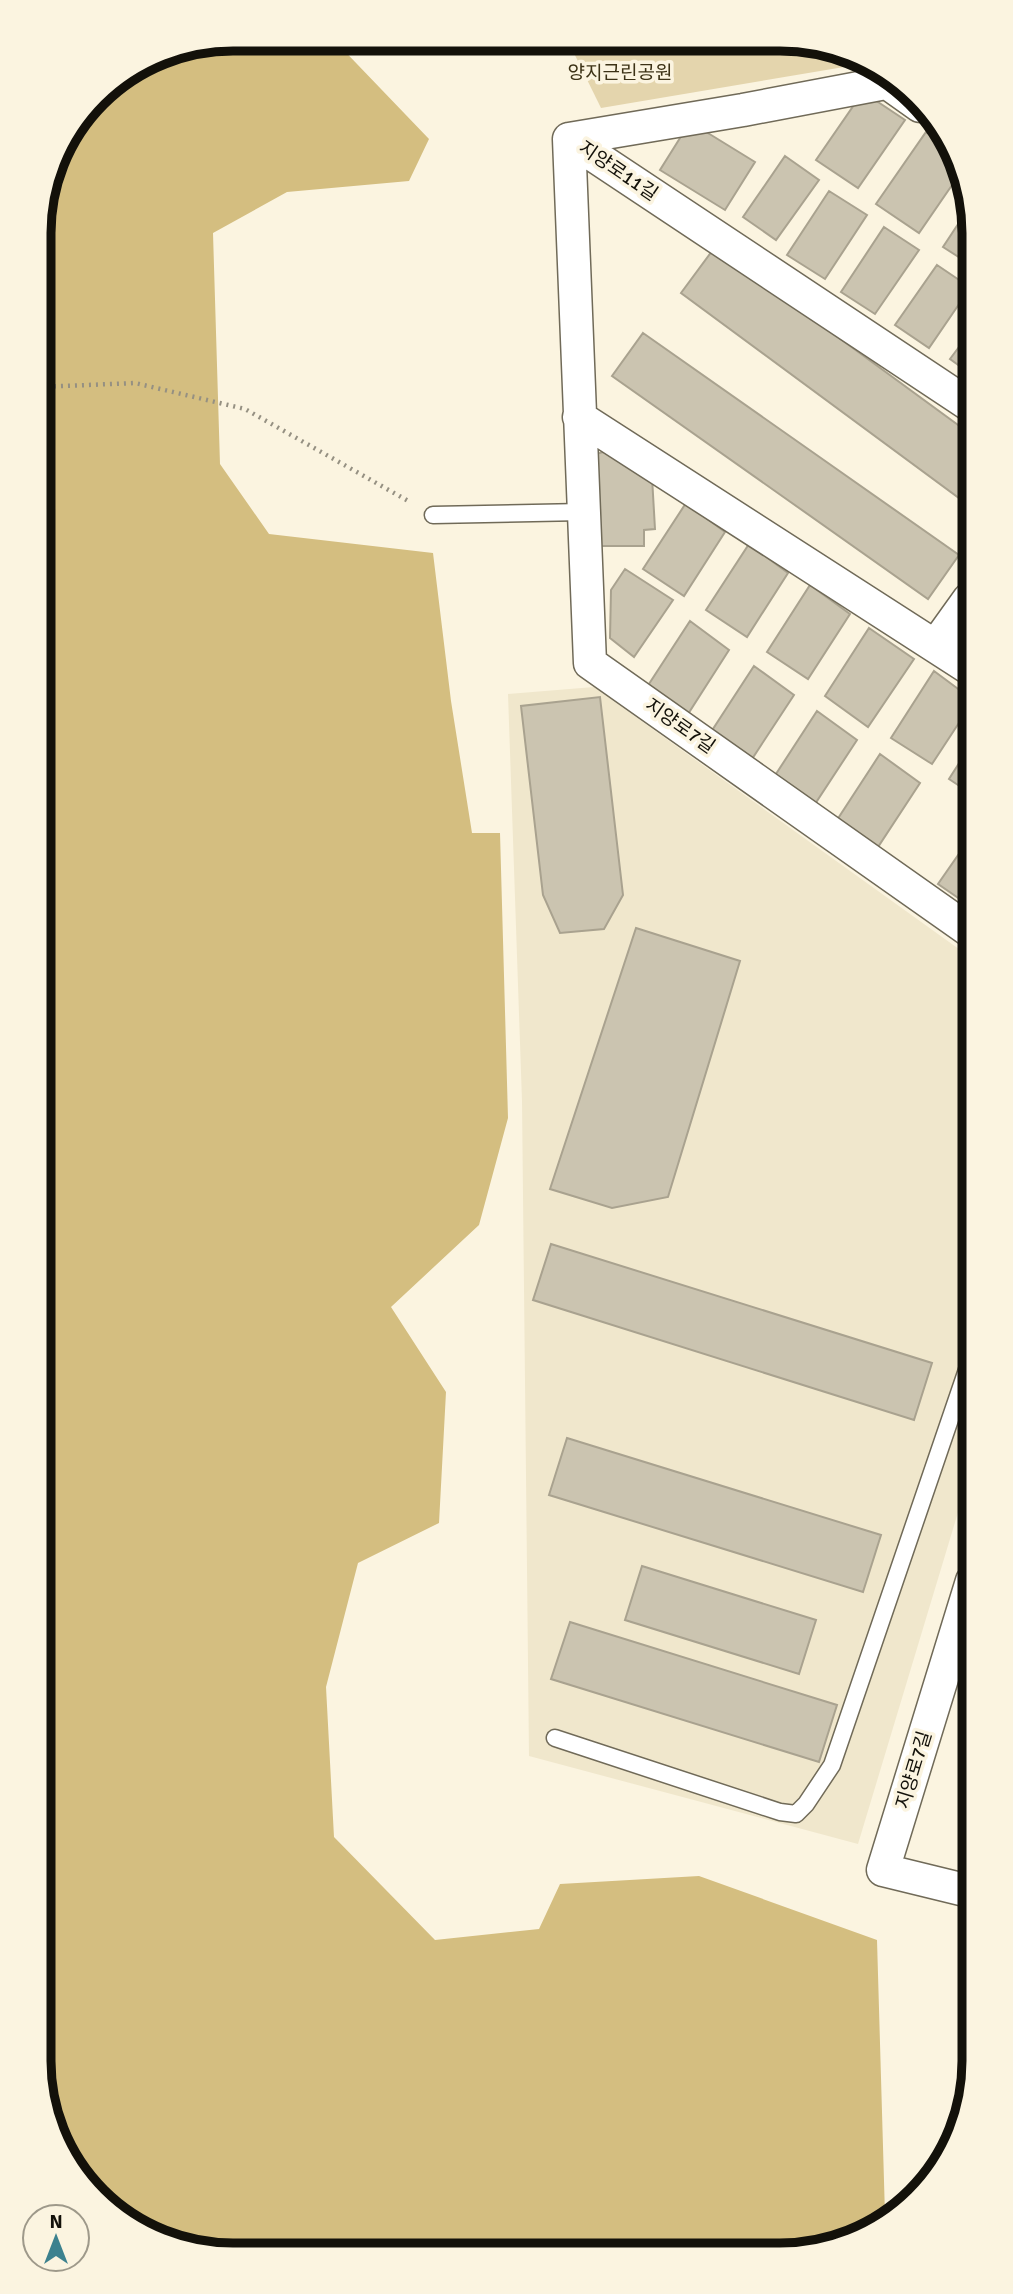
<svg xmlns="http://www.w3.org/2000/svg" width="1013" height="2294" viewBox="0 0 1013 2294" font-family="Signika,'Noto Sans KR',sans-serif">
<rect width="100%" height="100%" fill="#fbf4e0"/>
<path fill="#f0e7cc" d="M594,687L970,957L972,1466L858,1844L529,1756L522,1101L508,694Z"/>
<path fill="#e4d5ad" d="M568,41L818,42L862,64L601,108Z"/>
<path fill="#d4be80" d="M233,39H333L429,139L409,181L287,192L213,233L220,464L269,534L433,553L451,701L472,833H500L508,1118L479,1225L391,1307L446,1392L439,1523L358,1563L326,1687L334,1837L435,1940L539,1929L560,1884L699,1876L877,1940L885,2215L831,2249L195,2252L104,2207L45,2112L39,220L58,147L104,87L159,53Z"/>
<path fill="#cbc4b0" stroke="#a9a28f" stroke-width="2" d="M863,92L905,120L858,188L816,160Z
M690,122L755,162L725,210L660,170Z
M926,132L944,144L961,172L919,233L876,204Z
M785,156L819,180L776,240L743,217Z
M829,191L867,215L825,279L787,255Z
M968,209V263L943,247Z
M884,227L919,250L875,314L841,292Z
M715,247L969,433V493L963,501L681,293Z
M937,265L968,286V291L929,348L895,325Z
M643,333L959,555L928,599L612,376Z
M968,335V372L950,359Z
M614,449L652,477L655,529L644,530V546H600L596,454Z
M686,503L725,532L684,596L643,569Z
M749,544L788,573L747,637L706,610Z
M625,569L673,600L634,657L610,638L611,590Z
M810,585L850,614L808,679L767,652Z
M690,621L729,650L688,714L647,687Z
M869,628L914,659L868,727L825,696Z
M754,666L794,695L752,759L711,732Z
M934,671L969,697L970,706L932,764L891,738Z
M600,697L623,895L604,929L560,933L543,895L521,706Z
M817,711L857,740L815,804L774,777Z
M970,746V793L949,779Z
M880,754L920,783L878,847L837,820Z
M970,838V906L938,884Z
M636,928L740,961L668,1197L612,1208L550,1189Z
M551,1244L932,1363L914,1420L533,1300Z
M567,1438L881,1535L863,1592L549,1495Z
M642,1566L816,1620L799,1674L625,1620Z
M570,1622L837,1705L819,1762L551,1679Z"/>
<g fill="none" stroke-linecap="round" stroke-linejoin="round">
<defs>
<path id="lane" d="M433,515L583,512
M555,1738L780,1812L796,1814L806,1804L832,1765L972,1355"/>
<path id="street" d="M889,84L920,106
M569,139L590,663L970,931
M569,139L968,404
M569,139L743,110L896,81
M579,417L969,668
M936,645L969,599
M972,1581L883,1870L973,1892"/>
</defs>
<use href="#lane" stroke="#706a58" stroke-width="19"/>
<use href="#street" stroke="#706a58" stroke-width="35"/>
<path stroke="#959082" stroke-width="4.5" stroke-dasharray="2 5" stroke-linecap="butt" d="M40,387L135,383L245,409L410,502"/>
<use href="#lane" stroke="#fff" stroke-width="16"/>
<use href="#street" stroke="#fff" stroke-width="32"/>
</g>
<g text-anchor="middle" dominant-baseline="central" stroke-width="7" stroke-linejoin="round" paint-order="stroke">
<g font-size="19" fill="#3c3216" stroke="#fbf4e0">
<text x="620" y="73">양지근린공원</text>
</g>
<g font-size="19" fill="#13110a" stroke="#fbf4e0">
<text transform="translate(618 171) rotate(34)">지양로11길</text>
<text transform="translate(680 726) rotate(35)">지양로7길</text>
<text transform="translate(914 1770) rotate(-73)">지양로7길</text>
</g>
</g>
<path d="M0 0H1013V2294H0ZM233 51H780A182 182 0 0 1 962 233V2061A182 182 0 0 1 780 2243H233A182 182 0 0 1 51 2061V233A182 182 0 0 1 233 51Z" fill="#fbf4e0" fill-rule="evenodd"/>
<path fill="none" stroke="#13110a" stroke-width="9" d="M233 51H780A182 182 0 0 1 962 233V2061A182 182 0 0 1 780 2243H233A182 182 0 0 1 51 2061V233A182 182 0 0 1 233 51Z"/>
<g transform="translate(56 2238)"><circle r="33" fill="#fbf4e0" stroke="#9e998a" stroke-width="2"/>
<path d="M0-5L12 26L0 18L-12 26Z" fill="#3c818e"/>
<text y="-10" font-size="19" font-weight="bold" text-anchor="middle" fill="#13110a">N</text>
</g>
</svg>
